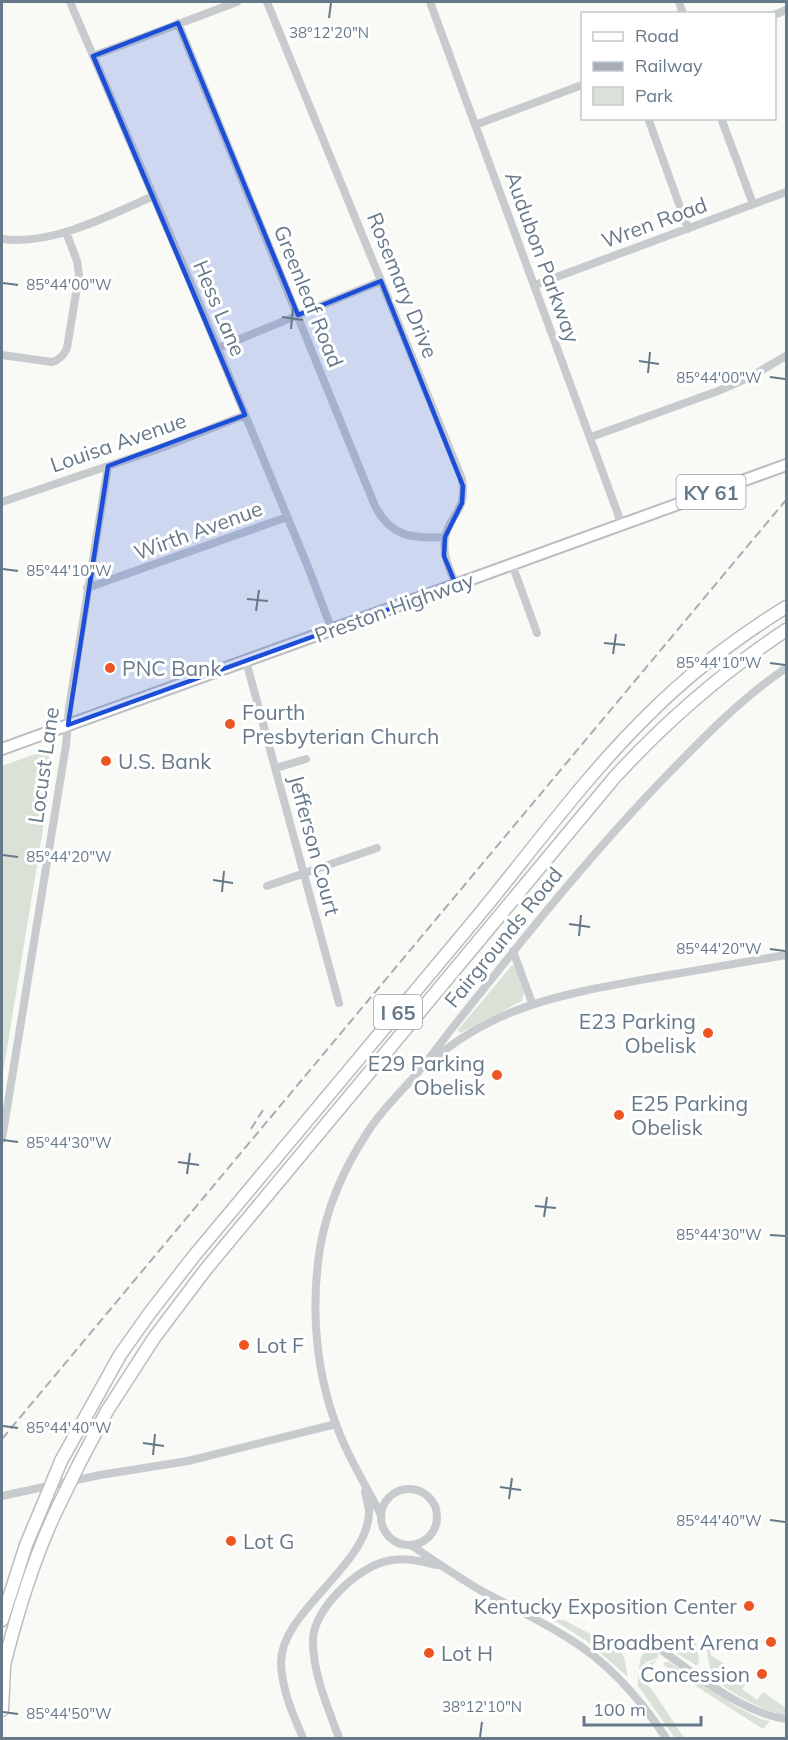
<svg xmlns="http://www.w3.org/2000/svg" width="788" height="1740" viewBox="0 0 788 1740" font-family="Mulish,sans-serif">
<rect width="100%" height="100%" fill="#f9f9f6"/>
<path fill="#dae1d7" d="M49,749L51,780L2,1079V766Z
M512,965L515,966L524,993L522,1001L460,1033L458,1030Z
M552,1619L564,1620L619,1649L624,1657L628,1677L588,1642Z
M708,1634L711,1655L727,1666L717,1682L711,1674L704,1635Z
M695,1636L699,1660L697,1666L675,1652L671,1645L675,1640Z
M650,1650L658,1652V1658L646,1662L639,1670C640,1660 640,1653 650,1650Z
M657,1660L642,1678L655,1694L684,1738H675L638,1686V1675L640,1674L646,1665Z
M665,1662H669L737,1707L761,1719L770,1721L763,1729L663,1665Z
M731,1669L748,1681L742,1689L757,1700L763,1692L786,1708V1715C761,1710 741,1698 720,1684Z"/>
<g fill="none" stroke-linecap="round" stroke-linejoin="round">
<defs>
<path id="major" d="M2,749L786,465"/>
<path id="highway" d="M61,1461L120,1355L149,1314L194,1256C289,1142 384,1029 478,916C535,847 587,774 651,712C691,672 738,637 786,607
M80,1462L107,1411L154,1338L206,1269L614,778C666,721 723,672 786,630
M2,1620L26,1545L42,1507
M2,1673C16,1616 33,1558 59,1505
M2,1710L4,1666"/>
</defs>
<use href="#major" stroke="#babec2" stroke-width="14"/>
<use href="#highway" stroke="#b9bdc0" stroke-width="15"/>
<path stroke="#c7cbce" stroke-width="8" d="M70,2L189,279L308,567L332,630
M267,2L462,479C468,512 449,514 445,538C442,555 450,570 456,585
M430,2L622,525
M679,2L683,14
M774,15L786,10
M178,23L375,506C391,537 413,539 445,537
M93,56L237,2
M648,118L688,229
M721,118L753,204
M475,125L582,85
M2,239C50,246 109,216 153,196
M535,285L786,192
M218,348L381,281
M2,355L52,362C60,360 64,355 67,348L79,275L77,261L66,232
M591,437L718,391L750,377L786,356
M2,502L164,447L245,415
M512,564L537,633
M87,588L287,517
M246,661L339,1003
M276,768L306,759
M267,886L377,848
M513,951L532,1003
M428,1064C493,1006 563,994 646,979C693,971 740,963 786,955
M2,1139L66,745L69,708L108,466
M381 1517a28 28 0 1 1 56 0a28 28 0 1 1-56 0Z
M2,1496L100,1475L188,1461L336,1424
M381,1515C368,1489 352,1464 341,1437C316,1378 310,1311 320,1248C327,1207 344,1168 367,1133C380,1112 397,1096 413,1078C429,1060 443,1039 458,1021C526,935 594,850 670,772C706,735 743,697 786,668
M411,1545C433,1560 456,1576 480,1590C509,1606 540,1620 568,1638C608,1662 641,1700 666,1738
M654,1645C692,1671 741,1713 786,1719
M303,1738C293,1714 282,1691 281,1663C280,1611 371,1564 369,1510C368,1504 366,1497 365,1491
M339,1738C328,1707 313,1675 313,1641C312,1610 358,1567 387,1561C403,1557 421,1561 437,1565"/>
<use href="#major" stroke="#fff" stroke-width="10"/>
<use href="#highway" stroke="#fff" stroke-width="12"/>
<path stroke="#a7adb3" stroke-width="2" stroke-dasharray="9 4.5" stroke-linecap="butt" d="M251,1129L263,1110
M2,1439L786,500"/>
<defs>
<path id="highway-bridge" d="M59,1505L80,1462
M42,1507L61,1461"/>
</defs>
<use href="#highway-bridge" stroke="#b9bdc0" stroke-width="15" stroke-linecap="butt"/>
<use href="#highway-bridge" stroke="#fff" stroke-width="12"/>
</g>
<path fill="#1d4ed8" fill-opacity="0.2" stroke="#1d4ed8" stroke-width="4.5" stroke-linejoin="round" d="M178,23L298,315L381,281L463,486L462,503L445,537L444,556L456,585L68,725L108,466L245,415L93,56Z"/>
<path fill="none" stroke="#667989" stroke-width="2" d="M329,18L331,3M3,283L18,285M282,317L303,320M291,329L293,308M639,361L659,364M648,373L650,352M770,377L785,379M3,569L18,571M247,599L268,601M256,611L259,590M604,643L625,645M613,654L616,634M770,663L785,665M3,855L18,857M213,880L233,883M222,892L224,871M569,924L590,927M579,936L581,915M770,949L785,951M3,1140L18,1142M178,1162L199,1165M187,1174L190,1153M535,1206L556,1208M544,1217L547,1197M770,1235L785,1236M3,1426L18,1428M143,1443L164,1446M153,1455L155,1434M500,1487L521,1490M509,1499L512,1478M770,1520L785,1522M3,1712L18,1714M480,1737L482,1722"/>
<g fill="#ed5622" stroke="#fff" stroke-width="2">
<circle cx="110" cy="668" r="6"/>
<circle cx="230" cy="724" r="6"/>
<circle cx="106" cy="761" r="6"/>
<circle cx="708" cy="1033" r="6"/>
<circle cx="497" cy="1075" r="6"/>
<circle cx="619" cy="1115" r="6"/>
<circle cx="244" cy="1345" r="6"/>
<circle cx="231" cy="1541" r="6"/>
<circle cx="749" cy="1606" r="6"/>
<circle cx="771" cy="1642" r="6"/>
<circle cx="429" cy="1653" r="6"/>
<circle cx="762" cy="1674" r="6"/>
</g>
<g text-anchor="middle" dominant-baseline="central" stroke-width="6" stroke-linejoin="round" paint-order="stroke">
<g fill="#fff" stroke="#94a1ac" stroke-width="1.5">
<rect x="676.5" y="475" width="69" height="34" rx="4.5"/>
<rect x="374" y="995" width="48" height="34" rx="4.5"/>
</g>
<g font-size="20" font-weight="bold" fill="#667989">
<text x="711" y="492">KY 61</text>
<text x="398" y="1012">I 65</text>
</g>
<g font-size="21" fill="#667989" stroke="#fff">
<text transform="translate(654 222) rotate(-20)">Wren Road</text>
<text transform="translate(543 257) rotate(70)">Audubon Parkway</text>
<text transform="translate(403 285) rotate(68)">Rosemary Drive</text>
<text transform="translate(309 296) rotate(68)">Greenleaf Road</text>
<text transform="translate(220 308) rotate(67)">Hess Lane</text>
<text transform="translate(118 442) rotate(-19)">Louisa Avenue</text>
<text transform="translate(198 530) rotate(-20)">Wirth Avenue</text>
<text transform="translate(394 607) rotate(-20)">Preston Highway</text>
<text transform="translate(43 765) rotate(-82)">Locust Lane</text>
<text transform="translate(315 845) rotate(75)">Jefferson Court</text>
<text transform="translate(503 937) rotate(-51)">Fairgrounds Road</text>
</g>
<g font-size="21" fill="#667989" stroke="#fff" text-anchor="start">
<text x="122" y="668">PNC Bank</text>
<text x="242" y="712">Fourth<tspan x="242" dy="24">Presbyterian Church</tspan></text>
<text x="118" y="761">U.S. Bank</text>
<text x="696" y="1021" text-anchor="end">E23 Parking<tspan x="696" dy="24">Obelisk</tspan></text>
<text x="485" y="1063" text-anchor="end">E29 Parking<tspan x="485" dy="24">Obelisk</tspan></text>
<text x="631" y="1103">E25 Parking<tspan x="631" dy="24">Obelisk</tspan></text>
<text x="256" y="1345">Lot F</text>
<text x="243" y="1541">Lot G</text>
<text x="737" y="1606" text-anchor="end">Kentucky Exposition Center</text>
<text x="759" y="1642" text-anchor="end">Broadbent Arena</text>
<text x="441" y="1653">Lot H</text>
<text x="750" y="1674" text-anchor="end">Concession</text>
</g>
</g>
<g font-size="15" text-anchor="middle" fill="#667989" stroke="#fff" stroke-width="6" stroke-linejoin="round" paint-order="stroke">
<text x="329" y="38">38°12'20"N</text>
<text x="69" y="290">85°44'00"W</text>
<text x="719" y="383">85°44'00"W</text>
<text x="69" y="576">85°44'10"W</text>
<text x="719" y="668">85°44'10"W</text>
<text x="69" y="862">85°44'20"W</text>
<text x="719" y="954">85°44'20"W</text>
<text x="69" y="1148">85°44'30"W</text>
<text x="719" y="1240">85°44'30"W</text>
<text x="69" y="1433">85°44'40"W</text>
<text x="719" y="1526">85°44'40"W</text>
<text x="482" y="1712">38°12'10"N</text>
<text x="69" y="1719">85°44'50"W</text>
</g>
<rect width="788" height="1740" fill="none" stroke="#667989" stroke-width="6"/>
<rect x="581" y="12" width="195" height="108" fill="#ffffff" stroke="#c2c9d0" stroke-width="1.5"/>
<rect x="593" y="32" width="30" height="9" fill="#ffffff" stroke="#c2c9d0" stroke-width="1.5"/>
<text x="635" y="42" font-size="18" fill="#667989">Road</text>
<rect x="593" y="62" width="30" height="9" fill="#a7adb3" stroke="#c2c9d0" stroke-width="1.5"/>
<text x="635" y="72" font-size="18" fill="#667989">Railway</text>
<rect x="593" y="87" width="30" height="18" fill="#dae1d7" stroke="#c2c9d0" stroke-width="1.5"/>
<text x="635" y="102" font-size="18" fill="#667989">Park</text>
<path d="M584 1716v9h117v-9" fill="none" stroke="#667989" stroke-width="3"/>
<text x="593" y="1716" font-size="18" fill="#667989" stroke="#ffffff" stroke-width="4.5" paint-order="stroke">100 m</text>
</svg>
